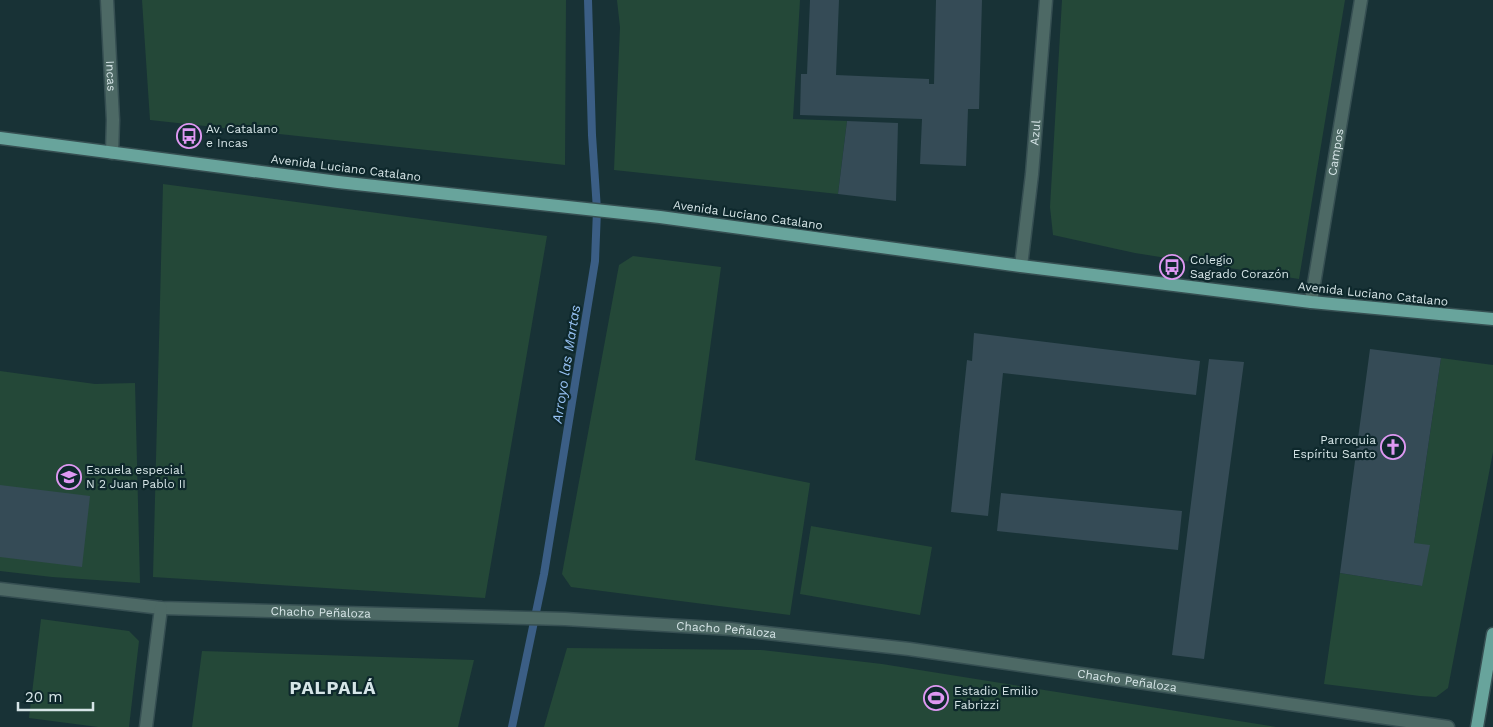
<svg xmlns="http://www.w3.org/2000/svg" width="1493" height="727" viewBox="0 0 1493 727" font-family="'Work Sans',sans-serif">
<rect width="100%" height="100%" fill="#183236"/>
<path fill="#244838" d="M142,0H566L565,165L150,120Z
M617,0H800L793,119L847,121L838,194L614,170L620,27Z
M1062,0H1345L1299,279L1135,253L1053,235L1050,207Z
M163,184L547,236L485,598L153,577Z
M633,256L721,267L695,460L810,483L790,615L571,587L562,574L619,265Z
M1441,358L1493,365V452L1448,688L1436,697L1420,696L1324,684L1340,573L1422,586L1414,543Z
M0,371L95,384L135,383L140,583L52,577L0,571Z
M811,526L932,547L920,615L800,594Z
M41,619L129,631L139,641L129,727H98L29,718Z
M567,648L761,650L882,664L1276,727H544Z
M202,651L474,660L458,727H192Z"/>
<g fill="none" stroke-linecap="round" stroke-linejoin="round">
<path stroke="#3b5e85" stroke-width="8" d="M512,727L544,574L595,261L597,210L592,135L588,0"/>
</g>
<path fill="#354b56" d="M810,0H839L836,75L929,79V84H934L936,0H982L979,109H968L966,166L920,164L922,119L800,115L801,74H807Z
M847,121L898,123L896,201L838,194Z
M974,333L1200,361L1196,395L1003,373L988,516L951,512L967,360L972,361Z
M1370,349L1441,358L1414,543L1430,545L1422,586L1340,573Z
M1209,359L1244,362L1204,659L1172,655Z
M0,485L90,496L82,567L0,557Z
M1001,493L1182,511L1178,550L997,531Z"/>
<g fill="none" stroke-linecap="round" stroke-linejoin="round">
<defs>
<g id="minor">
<path id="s1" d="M107,0L113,120L112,153"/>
<path id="s2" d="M1021,266L1032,174L1046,0"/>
<path id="s3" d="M1311,302L1361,0"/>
<path id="s4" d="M0,589L161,608L565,619L731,629L909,649L1448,727"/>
<path d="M146,727L161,608"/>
</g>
<path id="major" d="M0,138L338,182L660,217L1021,266L1311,302L1493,319
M1477,727L1493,634"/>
</defs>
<use href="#minor" stroke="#364f52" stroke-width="15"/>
<use href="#major" stroke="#364f52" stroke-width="15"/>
<use href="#minor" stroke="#4d6965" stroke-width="12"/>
<use href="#major" stroke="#68a49c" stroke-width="12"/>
</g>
<defs>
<symbol id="bus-ring" viewBox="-11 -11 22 22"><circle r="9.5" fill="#0e282c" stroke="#de98f2" stroke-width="1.5"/><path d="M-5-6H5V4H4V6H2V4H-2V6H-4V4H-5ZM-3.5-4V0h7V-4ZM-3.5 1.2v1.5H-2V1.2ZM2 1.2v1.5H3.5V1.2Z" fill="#de98f2"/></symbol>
<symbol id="church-ring" viewBox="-11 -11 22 22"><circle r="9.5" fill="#0e282c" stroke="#de98f2" stroke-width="1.5"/><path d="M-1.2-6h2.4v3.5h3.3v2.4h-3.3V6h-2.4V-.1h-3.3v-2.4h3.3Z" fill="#de98f2"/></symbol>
<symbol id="school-ring" viewBox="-11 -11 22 22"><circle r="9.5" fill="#0e282c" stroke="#de98f2" stroke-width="1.5"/><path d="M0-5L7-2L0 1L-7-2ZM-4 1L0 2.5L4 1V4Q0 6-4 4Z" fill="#de98f2"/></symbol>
<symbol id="stadium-ring" viewBox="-11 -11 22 22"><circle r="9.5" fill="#0e282c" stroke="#de98f2" stroke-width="1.5"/><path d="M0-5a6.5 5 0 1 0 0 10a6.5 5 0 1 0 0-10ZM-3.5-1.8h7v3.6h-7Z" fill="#de98f2"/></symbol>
</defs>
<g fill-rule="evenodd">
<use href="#bus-ring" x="175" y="122" width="28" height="28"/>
<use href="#bus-ring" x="1158" y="253" width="28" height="28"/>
<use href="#church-ring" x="1379" y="433" width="28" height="28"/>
<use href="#school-ring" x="55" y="463" width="28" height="28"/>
<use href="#stadium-ring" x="922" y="684" width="28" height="28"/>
</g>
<g text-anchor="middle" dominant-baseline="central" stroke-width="4.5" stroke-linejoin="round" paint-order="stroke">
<g font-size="12" fill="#d6e5e7" stroke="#0e282c">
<text stroke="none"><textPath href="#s1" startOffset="76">Incas</textPath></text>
<text stroke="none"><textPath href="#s2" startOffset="134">Azul</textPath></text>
<text stroke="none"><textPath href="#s3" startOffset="152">Campos</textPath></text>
<text transform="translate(346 168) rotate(7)">Avenida Luciano Catalano</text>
<text transform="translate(748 215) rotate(8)">Avenida Luciano Catalano</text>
<text transform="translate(1373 294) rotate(6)">Avenida Luciano Catalano</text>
<text stroke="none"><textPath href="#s4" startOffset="322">Chacho Peñaloza</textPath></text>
<text stroke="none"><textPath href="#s4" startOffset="728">Chacho Peñaloza</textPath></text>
<text stroke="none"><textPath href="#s4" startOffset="1132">Chacho Peñaloza</textPath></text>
</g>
<g font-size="12" fill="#d6e5e7" stroke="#0e282c" text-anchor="start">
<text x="206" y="129">Av. Catalano<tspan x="206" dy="14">e Incas</tspan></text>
<text x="1190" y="260">Colegio<tspan x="1190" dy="14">Sagrado Corazón</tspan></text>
<text x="1376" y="440" text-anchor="end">Parroquia<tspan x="1376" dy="14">Espíritu Santo</tspan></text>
<text x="86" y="470">Escuela especial<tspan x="86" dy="14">N 2 Juan Pablo II</tspan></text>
<text x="954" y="691">Estadio Emilio<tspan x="954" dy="14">Fabrizzi</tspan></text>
</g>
<g font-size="14" font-style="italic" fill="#98c3f5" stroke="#0e282c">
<text transform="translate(566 364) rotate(-81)">Arroyo las Martas</text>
</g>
<g font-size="18" font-weight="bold" letter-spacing="1" fill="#d6e5e7" stroke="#0e282c">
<text x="333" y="687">PALPALÁ</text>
</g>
</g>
<path d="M18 702v8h75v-8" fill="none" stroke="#d6e5e7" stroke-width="2.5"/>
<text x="25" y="702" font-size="15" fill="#d6e5e7" stroke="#0e282c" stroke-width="4" paint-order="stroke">20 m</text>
</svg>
